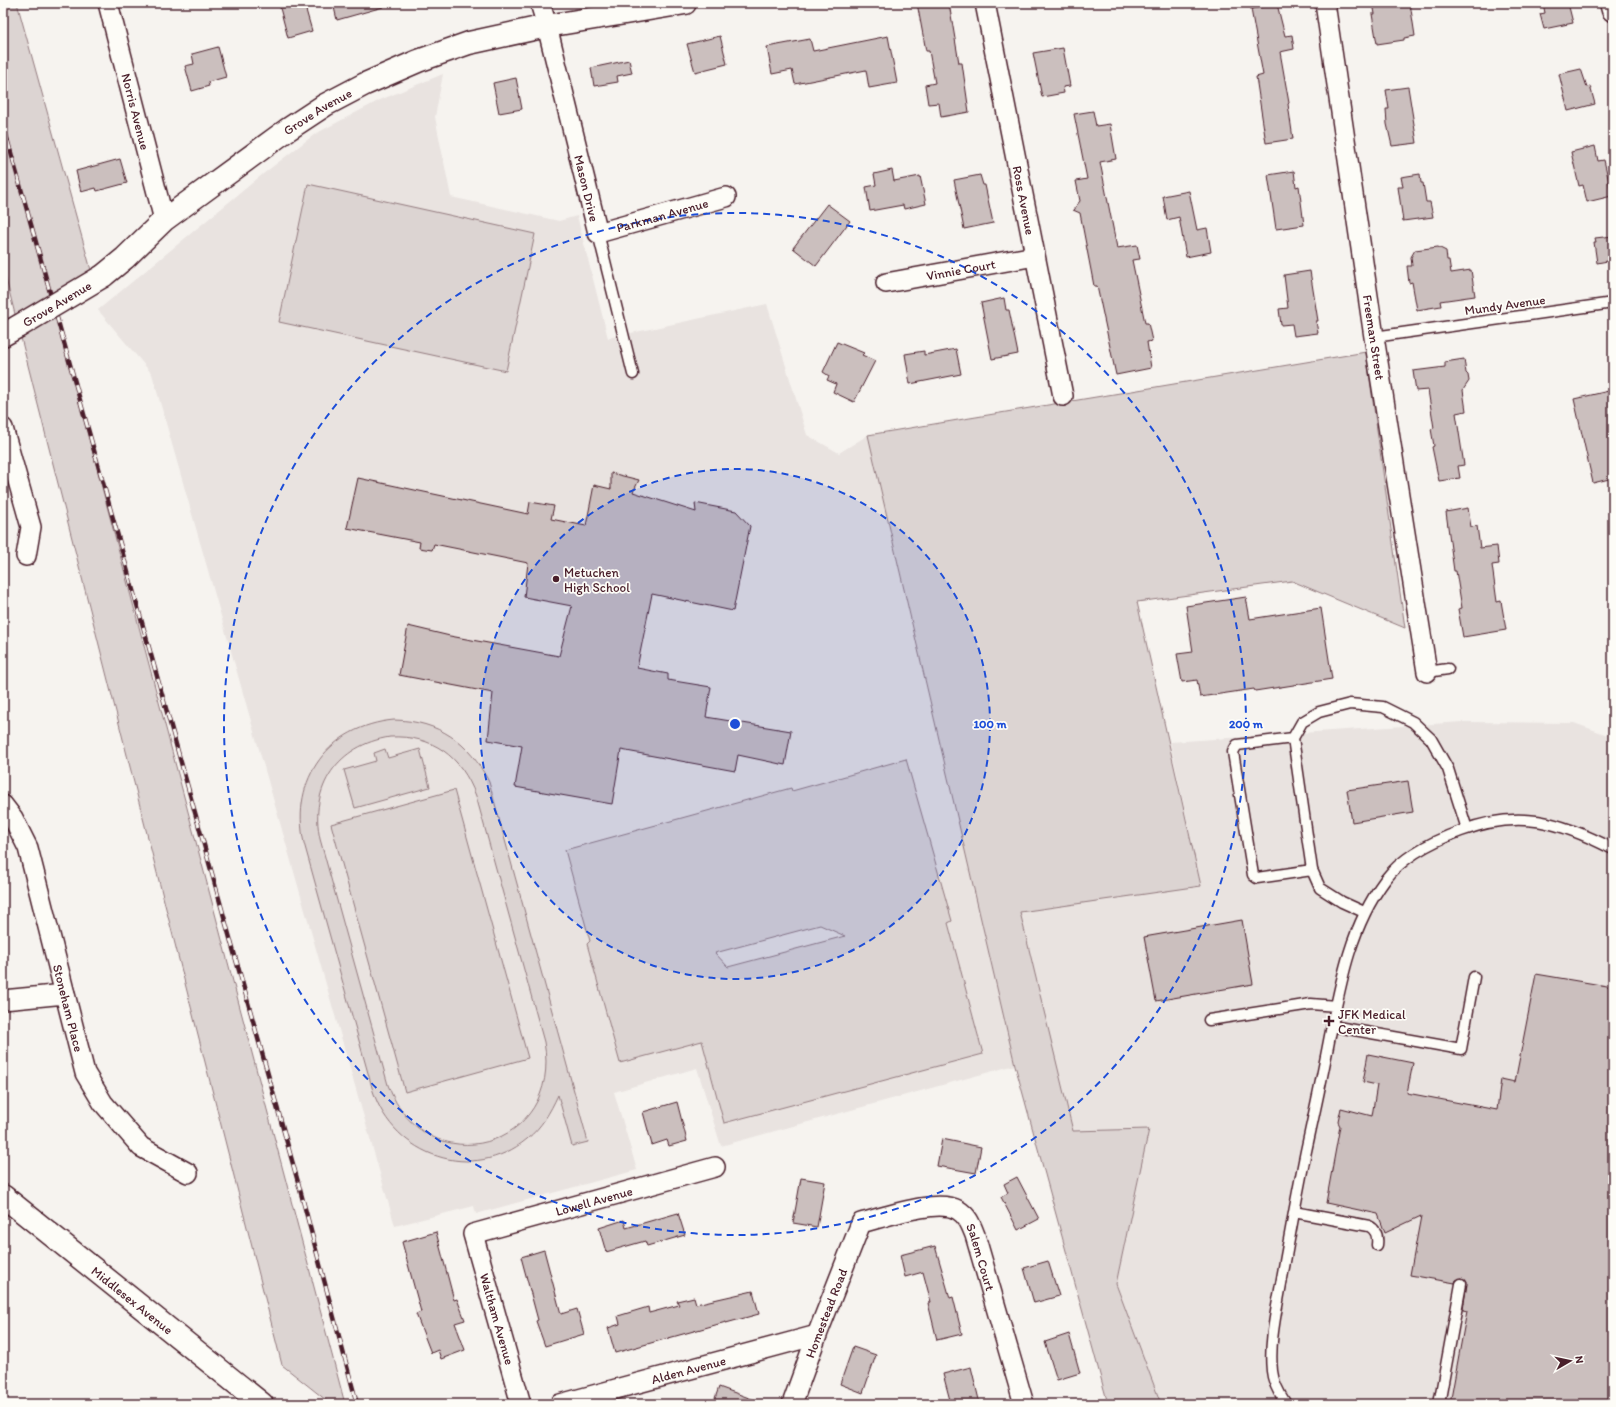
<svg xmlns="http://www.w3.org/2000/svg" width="1616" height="1407" viewBox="0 0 1616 1407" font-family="Itim,sans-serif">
<rect width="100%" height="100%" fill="#f6f3ef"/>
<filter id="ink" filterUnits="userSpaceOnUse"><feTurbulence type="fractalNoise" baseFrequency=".025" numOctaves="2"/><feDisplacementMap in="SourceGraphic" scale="8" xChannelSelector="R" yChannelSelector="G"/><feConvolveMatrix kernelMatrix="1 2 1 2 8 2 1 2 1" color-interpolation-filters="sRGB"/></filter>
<g filter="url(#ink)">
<path fill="#e9e3e0" d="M443,74L435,117L451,197L559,221L577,216L608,338L767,304L807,435L839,453L868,435L1015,1065L721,1146L697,1068L614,1092L637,1170L476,1214L474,1206L395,1226L152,374L98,310L263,174L315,134L380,100Z
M1462,722L1574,723L1613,737V1404H1161L1116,1284L1149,1129L1073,1132L1020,912L1201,885L1170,742Z"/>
<path fill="#dcd4d2" stroke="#937a7e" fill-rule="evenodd" d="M3,3H17L94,281L54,306L345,1404H331L282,1365L3,267Z
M308,184L535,234L506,371L279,322Z
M1366,352L1405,628L1292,581L1137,602L1201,886L1020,912L1073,1131L1149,1129L1116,1284L1161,1404H1108L1015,1065L868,435Z
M394,720C439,721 469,742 489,782L588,1142L572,1146L558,1095C550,1112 542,1127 527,1139C473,1184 394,1156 373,1091L304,843C290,779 329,726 394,720ZM390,737C433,735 461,756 476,796L544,1042C564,1148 426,1187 388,1085L320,839C309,787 338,745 390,737Z
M385,749L388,758L420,749L430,787L355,808L344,770L376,761L374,753Z
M906,759L952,921L948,923L983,1054L724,1123L702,1041L620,1063L587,944L590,941L565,850L791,788L792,791ZM820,925L845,936L728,967L715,953Z
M454,790L528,1058L405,1092L331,824Z"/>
<path fill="#cbbfbe" stroke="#4a1f2b" d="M298,3H304L312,31L288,38L280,8Z
M333,3H383V7L337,20Z
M917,3H949L959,63H962L969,112L941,117L939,103L928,104L925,85L935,83L929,51H926Z
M1373,3H1410L1415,36L1404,38V40L1377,44L1372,14H1375Z
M1543,3H1568L1573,23L1544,29L1540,14L1545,13Z
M1277,4L1285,36L1292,35L1294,49L1280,52L1289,103L1288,104L1293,139L1266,143L1256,77L1263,75L1251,9Z
M720,36L727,64L695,72L687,44Z
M888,36L897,83L869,88L866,70L795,84L792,70L772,74L767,47L810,39L813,51Z
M218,47L226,77L208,82L209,86L192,91L185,66L194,64L192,54Z
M1063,48L1070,86L1063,87L1064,93L1042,97L1033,53Z
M629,60L632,73L617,76L618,82L594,86L591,68Z
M1581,69L1587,87L1590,86L1595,104L1568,111L1559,74Z
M516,78L522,109L499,113L493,83Z
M1408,87L1417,143L1392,146L1387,124L1386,109H1389L1386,90Z
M1093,111L1096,126L1110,124L1116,159L1100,162L1117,248L1137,245L1140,259L1132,260L1145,323H1148L1152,341L1147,342L1151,368L1116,375L1097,286H1094L1080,213L1073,210L1080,201L1076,181L1087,179L1074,114Z
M1595,146L1598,161L1604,160L1612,196L1587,202L1583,185L1579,186L1571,152Z
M120,159L127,183L97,191L96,188L81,192L76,171Z
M892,170L894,181L920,176L926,204L904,209L903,205L870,211L866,187L876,185L874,174Z
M1294,171L1296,187L1299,186L1304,225L1276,229L1268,175Z
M1420,174L1421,183H1423L1426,202H1430L1433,217L1403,221L1398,187H1403L1401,177Z
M980,175L983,185H985L993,223L964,229L954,180Z
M1189,191L1197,230L1207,228L1211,252L1186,257L1179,217L1167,220L1163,196Z
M827,204L850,221L816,266L793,248Z
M1613,236V260L1597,263L1594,242H1596L1595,238Z
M1438,247L1446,251L1447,260H1449L1451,273L1471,270L1475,296L1440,301L1441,306L1417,310L1412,282L1409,283L1407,266H1412L1411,257L1415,250Z
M1310,271L1318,321H1316L1318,333L1294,336L1292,324L1281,325L1279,309L1288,308L1284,275Z
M1004,298L1006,310H1009L1018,354L992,359L981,303Z
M837,342L864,353L862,355L875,361L854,402L833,392L836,384L827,380L829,376L823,372Z
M956,349L961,374L910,384L905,354L924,351V355Z
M1464,359L1466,373L1468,375L1469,381L1463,390L1466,411L1456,413L1464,465L1458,466L1460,478L1439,481L1432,447L1434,446L1431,429L1434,428L1428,390L1416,391L1413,371L1445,367V362Z
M1613,390V478L1593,483L1574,399Z
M611,473L639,480L633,492L696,512L695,503L736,511L750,526L733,611L652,594L637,668L668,674V680L711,687L706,717L791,731L785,765L738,755L735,771L621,750L612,804L515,787L522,746L488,740L493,693L399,675L408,626L450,636L559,656L572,606L524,597L528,563L434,544L432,550L419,548L420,542L347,528L358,478L528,514L530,502L554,506L551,519L586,526L594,485L611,489Z
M1468,508L1471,527L1477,526L1480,548L1497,546L1499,564L1492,565L1497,602L1501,601L1506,630L1463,637L1458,609L1462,608L1456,571H1454L1446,512Z
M1246,597L1250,619L1321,608L1332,679L1255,691L1254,689L1200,697L1197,680L1182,682L1177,654L1193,652L1186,606Z
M1408,781L1413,812L1352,822L1347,790Z
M1242,920L1253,984L1156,1001L1144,937Z
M1536,974L1613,987V1404H1450L1467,1311L1463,1310L1467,1282L1462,1278L1456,1280L1455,1283L1410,1275L1421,1216L1385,1233L1378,1214L1326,1203L1340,1126L1338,1122L1341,1108L1372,1116L1377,1085L1363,1082L1368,1054L1413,1063L1407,1093L1497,1110L1501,1079L1515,1082Z
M677,1102L687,1141L669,1146L667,1140L652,1145L643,1112Z
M942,1139L981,1147L976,1173L937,1166Z
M1017,1177L1039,1219L1018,1230L1001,1197L1008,1193L1004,1184Z
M801,1178L825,1182L817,1227L793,1223Z
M678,1213L685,1235L647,1246L645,1241L606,1252L599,1228L624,1220L626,1228Z
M436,1232L454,1300L457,1299L465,1320L455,1323L465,1350L441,1359L438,1350L431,1353L416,1314L421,1312L402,1242Z
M935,1246L950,1298L953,1297L962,1334L937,1340L928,1303L931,1302L923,1272L905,1277L900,1255Z
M544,1250L561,1314L577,1309L584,1334L545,1346L536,1321L538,1320L521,1257Z
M1048,1261L1059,1296L1034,1303L1024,1268Z
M753,1291L759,1314L726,1323V1322L615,1353L608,1328L620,1324L618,1316L648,1307L649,1313L679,1305L677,1301L694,1297L696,1304Z
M1069,1334L1080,1373L1057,1380L1045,1342Z
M853,1347L876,1355L863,1393L840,1384Z
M971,1367L980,1404H951L943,1374Z
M719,1387L760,1402V1404H713Z"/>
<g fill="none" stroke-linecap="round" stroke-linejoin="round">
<defs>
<path id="lane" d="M598,233L633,374
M1374,337L1613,303
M1427,672L1448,669
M1293,738L1237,745L1233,752L1253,875L1257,878L1312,870
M1364,912L1342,902L1320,888L1312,870L1293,738L1302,722L1319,712L1350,704L1383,707L1413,722L1431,739L1448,769L1467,829
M1209,1020L1311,1004L1336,1006
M1332,1026L1461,1049L1474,977
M1294,1212L1369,1226C1377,1230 1378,1237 1377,1245
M1286,1404C1280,1395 1273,1382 1272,1371C1269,1342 1276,1313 1281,1284C1289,1239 1297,1195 1306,1151C1314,1114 1322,1078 1329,1041C1340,985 1350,927 1385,880C1403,856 1433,841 1461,831C1519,809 1559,821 1613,849
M1439,1404L1461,1284"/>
<g id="street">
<path id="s1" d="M108,3L164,220"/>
<path id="s2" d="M540,3L547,26L598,233L726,197"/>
<path id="s3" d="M985,3L1063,396"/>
<path id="s4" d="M1325,3L1374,337L1427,672"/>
<path id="s5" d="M886,283L1035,256"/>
<path d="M3,428L31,527L26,556"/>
<path id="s6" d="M3,805L13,818L28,848L85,1073L103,1103L141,1147L188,1173"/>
<path d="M3,1000L65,994"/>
<path id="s7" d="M521,1404L473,1234L715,1167"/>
<path id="s8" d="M560,1404L817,1335"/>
<path id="s9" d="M792,1404L817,1335L861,1223C885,1217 937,1198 958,1210C968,1216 971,1225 975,1235L1024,1404"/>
</g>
<g id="secondary">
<path d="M1611,3L1613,10"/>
<path id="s10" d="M103,276L125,258L164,220L287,130L325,105L365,84L418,61L469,43L547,26L685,3"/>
<path d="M3,335L19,326"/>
<path id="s11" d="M3,1196L262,1404"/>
</g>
</defs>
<use href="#lane" stroke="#4a1f2b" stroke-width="13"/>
<use href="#street" stroke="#4a1f2b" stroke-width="22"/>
<use href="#secondary" stroke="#4a1f2b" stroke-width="25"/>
<use href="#lane" stroke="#fdfcf7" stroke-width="10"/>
<use href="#street" stroke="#fdfcf7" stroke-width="19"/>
<use href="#secondary" stroke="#fdfcf7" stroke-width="22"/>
<defs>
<path id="rail" d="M3,124L298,1182L357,1404"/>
</defs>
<use href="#rail" stroke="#4a1f2b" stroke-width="4.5"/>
<use href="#rail" stroke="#fdfcf7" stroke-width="3" stroke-dasharray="9" stroke-linecap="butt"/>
<defs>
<g id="secondary-bridge">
<path id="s12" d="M19,326L103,276"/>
</g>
</defs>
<use href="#secondary-bridge" stroke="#4a1f2b" stroke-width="25" stroke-linecap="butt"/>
<use href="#secondary-bridge" stroke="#fdfcf7" stroke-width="22"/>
</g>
</g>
<circle cx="735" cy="724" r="255" fill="#1d4ed8" fill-opacity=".12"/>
<g fill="none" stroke="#1d4ed8" stroke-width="2" stroke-dasharray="7 5">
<circle cx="735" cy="724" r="255"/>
<circle cx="735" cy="724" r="511"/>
</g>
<g fill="#4a1f2b" stroke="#fdfcf7" stroke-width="1.5">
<circle cx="556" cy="579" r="4"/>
<path d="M1327 1015h4v4h4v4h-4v4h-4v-4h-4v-4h4z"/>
</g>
<g text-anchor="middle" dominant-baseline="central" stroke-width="3.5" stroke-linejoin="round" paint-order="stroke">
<g font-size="13" fill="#4a1f2b" stroke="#fdfcf7">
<text stroke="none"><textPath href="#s1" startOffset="112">Norris Avenue</textPath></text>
<text stroke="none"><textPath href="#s10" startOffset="271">Grove Avenue</textPath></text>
<text stroke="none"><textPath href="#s2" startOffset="191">Mason Drive</textPath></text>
<text stroke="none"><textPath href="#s3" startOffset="201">Ross Avenue</textPath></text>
<text stroke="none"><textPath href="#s2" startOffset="304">Parkman Avenue</textPath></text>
<text stroke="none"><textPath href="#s5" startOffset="76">Vinnie Court</textPath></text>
<text stroke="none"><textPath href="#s12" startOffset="44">Grove Avenue</textPath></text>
<text transform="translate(1505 305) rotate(-8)">Mundy Avenue</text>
<text stroke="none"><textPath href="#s4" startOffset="338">Freeman Street</textPath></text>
<text stroke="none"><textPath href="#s6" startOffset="215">Stoneham Place</textPath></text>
<text stroke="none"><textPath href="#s7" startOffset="302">Lowell Avenue</textPath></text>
<text stroke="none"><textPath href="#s9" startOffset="347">Salem Court</textPath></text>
<text stroke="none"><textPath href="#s11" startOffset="166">Middlesex Avenue</textPath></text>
<text stroke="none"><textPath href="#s9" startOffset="97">Homestead Road</textPath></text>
<text transform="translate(497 1319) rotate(74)">Waltham Avenue</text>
<text stroke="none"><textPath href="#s8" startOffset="133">Alden Avenue</textPath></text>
</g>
<g font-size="13" fill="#4a1f2b" stroke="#fdfcf7" text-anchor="start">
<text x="564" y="572">Metuchen<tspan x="564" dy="15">High School</tspan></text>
<text x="1338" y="1014">JFK Medical<tspan x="1338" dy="15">Center</tspan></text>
</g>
</g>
<circle cx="735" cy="724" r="6" fill="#1d4ed8" stroke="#fdfcf7" stroke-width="2"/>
<g font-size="12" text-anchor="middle" font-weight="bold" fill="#1d4ed8" stroke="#fdfcf7" stroke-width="3.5" stroke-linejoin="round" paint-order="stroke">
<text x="990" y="728">100 m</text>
<text x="1246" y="728">200 m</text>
</g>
<rect width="1616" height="1407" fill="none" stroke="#fdfcf7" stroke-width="16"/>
<rect x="8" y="8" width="1600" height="1391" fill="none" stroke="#4a1f2b" stroke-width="1.5" filter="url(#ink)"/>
<g transform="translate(1570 1361) rotate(81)" stroke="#fdfcf7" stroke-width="3" paint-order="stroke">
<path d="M0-3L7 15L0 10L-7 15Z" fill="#4a1f2b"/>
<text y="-6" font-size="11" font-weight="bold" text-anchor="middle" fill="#4a1f2b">N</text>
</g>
</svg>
